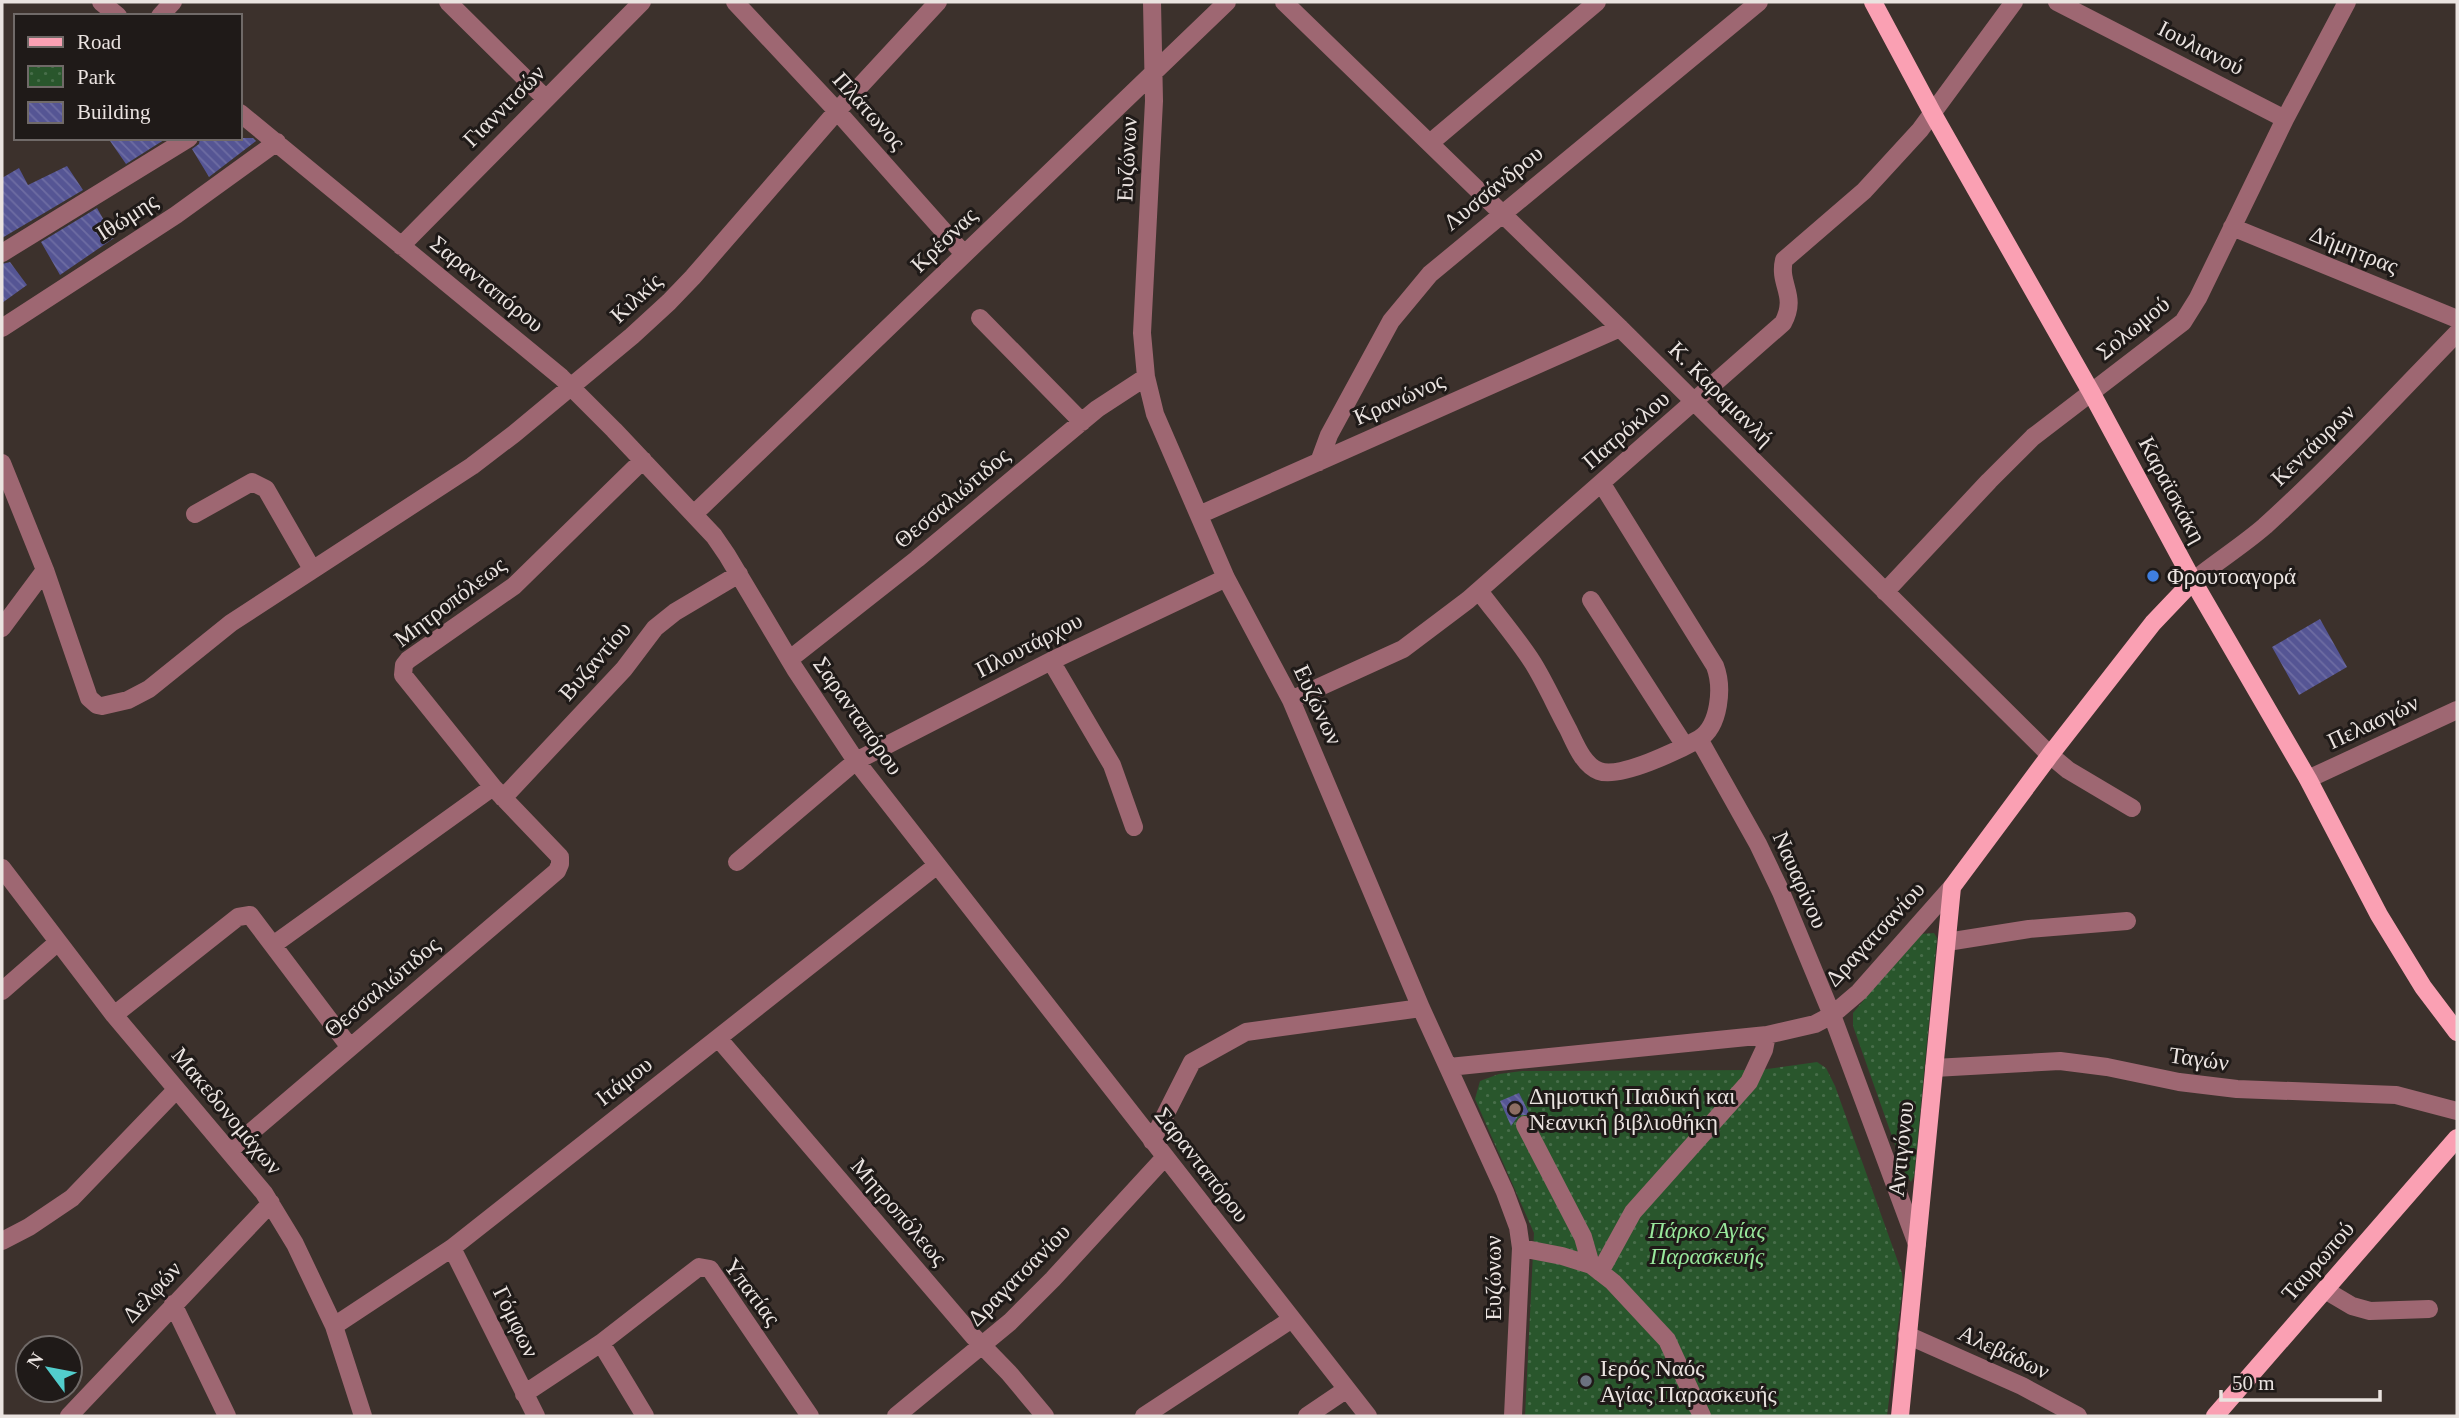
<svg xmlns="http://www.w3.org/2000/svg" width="2459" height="1418" viewBox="0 0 2459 1418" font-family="Georgia,serif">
<defs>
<pattern id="park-dots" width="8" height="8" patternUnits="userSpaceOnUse" patternTransform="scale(1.75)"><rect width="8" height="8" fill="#29562c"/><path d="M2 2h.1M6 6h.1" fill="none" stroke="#486e4a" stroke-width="1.8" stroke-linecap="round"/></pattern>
<pattern id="building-back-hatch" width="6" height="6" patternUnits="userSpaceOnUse" patternTransform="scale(1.75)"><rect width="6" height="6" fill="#555594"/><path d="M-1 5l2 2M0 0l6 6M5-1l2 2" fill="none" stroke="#6e6da3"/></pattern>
</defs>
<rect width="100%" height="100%" fill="#3c312c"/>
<path fill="url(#park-dots)" d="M1934,933L1937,938L1914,1176L1911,1182L1905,1173L1853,1026V1013L1914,939L1920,934Z
M1817,1062L1826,1068L1835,1086L1902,1273L1903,1284L1887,1416H1525L1534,1233L1475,1099L1480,1081L1499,1074L1522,1071L1760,1070Z"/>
<path fill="url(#building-back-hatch)" d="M108,138H167L126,164Z
M200,138H253L256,141L209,177L192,149L199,144Z
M67,166L83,190L2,238V178L19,168L28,185Z
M97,208L114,238L60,275L41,242Z
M10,262L27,285L2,303V264Z
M2320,619L2347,667L2299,695L2272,647Z
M1519,1093L1530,1115H1519L1511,1126L1500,1101Z"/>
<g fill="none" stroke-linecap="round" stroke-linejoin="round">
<path stroke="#9e6772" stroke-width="18" d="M101,2L118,16
M448,2L546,99
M735,2L837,111L964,254
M1152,2L1154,101L1142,333L1146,377L1155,414L1226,578L1291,700L1421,1008L1505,1192L1518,1227L1521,1248L1513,1416
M1284,2L1620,328L2050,755L2068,770L2132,808
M2057,2L2285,119
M160,16L173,2
M240,113L561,377L614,430L714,536L727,555L795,669L856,761L1368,1416
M1430,143L1597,2
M2232,227L2457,319
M401,246L642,2
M2,253L189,138
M980,318L1082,422
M2,328L176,215L277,142
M1319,462L1329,435L1391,321L1430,274L1759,2
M2,463L45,570L2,628
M195,514L252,482L266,489L312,569
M694,514L1227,2
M1199,515L1620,328
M45,570L89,698L97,705L102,706L128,700L149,689L231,623L472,466L514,434L632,336L669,302L693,277L837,111L938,2
M2193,581C2216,562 2242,546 2265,526C2332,465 2394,398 2457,333
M1479,591C1497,615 1517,638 1533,663C1546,684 1556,707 1568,729C1575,743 1583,765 1599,771C1620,779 1679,750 1699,739C1720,726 1723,687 1715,666L1602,484
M1885,592L1989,481L2033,437L2183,322L2198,298L2285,119L2347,2
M1591,600L1685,746
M790,659L917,559L1097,409L1146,377
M1051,661L1112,765L1134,827
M1291,700L1403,649L1468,600L1783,323C1798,295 1778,285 1784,260L1864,191L1920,130L2014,2
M1699,739L1758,844L1781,892L1832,1015L1917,1244
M2308,779L2457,710
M503,798L624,669L655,628L675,612L739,574
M737,862L856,761L1051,661L1226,578
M2,868L114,1015L264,1193L295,1244L334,1326L363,1416
M1947,942L2029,929L2127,921
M273,945L493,787
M2,991L58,942
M114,1015L238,917L250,915L349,1046
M718,1038L973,1336L1009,1373L1045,1416
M1449,1067L1767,1035L1815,1024L1832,1015L1859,992L1952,887
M1934,1068L2060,1061L2107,1067L2179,1082L2237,1089L2396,1095L2457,1111
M1525,1125L1583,1237L1591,1265
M1152,1141L1192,1062L1246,1032L1421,1008
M229,1151L557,871L560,864V857L493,787L403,675L404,665L408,660L514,586L643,460
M2,1241L29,1227L72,1198L176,1090
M452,1248L536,1416
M1521,1248L1562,1256L1591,1265L1613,1282L1667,1340L1702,1416
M1600,1272L1633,1212L1749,1082L1764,1050L1767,1035
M2325,1290L2352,1306L2370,1311L2429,1309
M173,1304L227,1416
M334,1326L452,1248L936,866
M1907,1335L2022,1386L2078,1416
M601,1343L645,1416
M524,1394L601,1343L699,1267L710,1269L810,1416
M69,1416L271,1203
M896,1416L1010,1322L1053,1279L1165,1157
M1144,1416L1292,1319
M1307,1416L1347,1389"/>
<path stroke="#faa0b3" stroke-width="18" d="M1873,2L1933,114L2091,392L2193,581L2308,779L2379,915L2423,987L2457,1032
M1900,1416L1952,887L2050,755L2153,623L2193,581
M2215,1416L2457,1138"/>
</g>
<circle fill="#3f7fe0" stroke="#1f1a18" stroke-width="2.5" cx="2153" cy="576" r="7"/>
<circle fill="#8d6e63" stroke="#1f1a18" stroke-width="2.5" cx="1515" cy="1109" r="7"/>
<circle fill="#6b7280" stroke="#1f1a18" stroke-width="2.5" cx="1586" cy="1381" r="7"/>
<g text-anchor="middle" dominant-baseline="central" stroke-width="6" stroke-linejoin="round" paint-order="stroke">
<g font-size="23" fill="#eae3e0" stroke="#1f1a18">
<text transform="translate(2201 48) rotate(27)">Ιουλιανού</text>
<text transform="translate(504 106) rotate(-45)">Γιαννιτσών</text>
<text transform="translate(869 111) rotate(48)">Πλάτωνος</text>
<text transform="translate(1127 159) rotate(-87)">Ευζώνων</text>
<text transform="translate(1493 188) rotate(-39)">Λυσσάνδρου</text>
<text transform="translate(127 217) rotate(-33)">Ιθώμης</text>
<text transform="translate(944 240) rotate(-44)">Κρέσνας</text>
<text transform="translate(2354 250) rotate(22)">Δήμητρας</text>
<text transform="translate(487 284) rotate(39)">Σαρανταπόρου</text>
<text transform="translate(636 298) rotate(-43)">Κιλκίς</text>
<text transform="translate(2133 328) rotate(-39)">Σολωμού</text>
<text transform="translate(1721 394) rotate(45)">Κ. Καραμανλή</text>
<text transform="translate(1399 399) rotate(-24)">Κρανώνος</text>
<text transform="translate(1626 430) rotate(-41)">Πατρόκλου</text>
<text transform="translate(2313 445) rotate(-44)">Κεντάυρων</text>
<text transform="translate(2172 490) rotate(62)">Καραϊσκάκη</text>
<text transform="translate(952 498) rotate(-40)">Θεσσαλιώτιδος</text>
<text transform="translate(450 602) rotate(-37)">Μητροπόλεως</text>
<text transform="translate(1029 645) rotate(-27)">Πλουτάρχου</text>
<text transform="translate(595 661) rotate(-49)">Βυζαντίου</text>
<text transform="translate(1318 705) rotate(65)">Ευζώνων</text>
<text transform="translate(858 716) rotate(55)">Σαρανταπόρου</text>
<text transform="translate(2373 722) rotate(-25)">Πελασγών</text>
<text transform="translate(1800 880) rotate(66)">Ναυαρίνου</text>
<text transform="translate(1875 934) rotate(-47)">Δραγατσανίου</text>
<text transform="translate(382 987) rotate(-40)">Θεσσαλιώτιδος</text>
<text transform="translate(2199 1059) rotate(8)">Ταγών</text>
<text transform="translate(624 1081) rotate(-38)">Ιτάμου</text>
<text transform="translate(227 1111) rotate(50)">Μακεδονομάχων</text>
<text transform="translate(1901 1149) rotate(-84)">Αντιγόνου</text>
<text transform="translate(1202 1165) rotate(52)">Σαρανταπόρου</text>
<text transform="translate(899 1212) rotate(49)">Μητροπόλεως</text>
<text transform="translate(2318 1261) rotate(-49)">Ταυρωπού</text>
<text transform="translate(1019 1275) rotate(-45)">Δραγατσανίου</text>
<text transform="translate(1493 1278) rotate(-90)">Ευζώνων</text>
<text transform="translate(152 1292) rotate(-47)">Δελφών</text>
<text transform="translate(752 1292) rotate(53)">Υπατίας</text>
<text transform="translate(516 1322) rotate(64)">Γόμφων</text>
<text transform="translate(2004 1352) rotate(25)">Αλεβάδων</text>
</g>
<g font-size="23" fill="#eae3e0" stroke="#1f1a18" text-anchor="start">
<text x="2167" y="576">Φρουτοαγορά</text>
<text x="1529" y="1096">Δημοτική Παιδική και<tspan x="1529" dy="26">Νεανική βιβλιοθήκη</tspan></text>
<text x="1600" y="1368">Ιερός Ναός<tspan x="1600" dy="26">Αγίας Παρασκευής</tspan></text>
</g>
<g font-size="23" font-style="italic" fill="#98e79b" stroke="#1f1a18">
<text x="1707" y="1230">Πάρκο Αγίας<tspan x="1707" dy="26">Παρασκευής</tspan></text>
</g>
</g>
<rect width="2459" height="1418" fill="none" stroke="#eae3e0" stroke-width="7"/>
<rect x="14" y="14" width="228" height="126" fill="#1f1a18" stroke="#706a68" stroke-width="2"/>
<rect x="28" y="37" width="35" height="10" fill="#faa0b3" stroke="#706a68" stroke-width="2"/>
<text x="77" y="49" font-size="21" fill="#eae3e0">Road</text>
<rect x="28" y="66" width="35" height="21" fill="url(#park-dots)" stroke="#706a68" stroke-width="2"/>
<text x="77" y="84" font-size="21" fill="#eae3e0">Park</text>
<rect x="28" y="102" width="35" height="21" fill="url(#building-back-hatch)" stroke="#706a68" stroke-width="2"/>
<text x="77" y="119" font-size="21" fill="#eae3e0">Building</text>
<g transform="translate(49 1369) rotate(302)"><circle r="33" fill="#1f1a18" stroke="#706a68" stroke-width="2"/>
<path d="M0-5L12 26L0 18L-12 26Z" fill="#52cdcc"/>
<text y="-10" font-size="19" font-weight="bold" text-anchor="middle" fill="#eae3e0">N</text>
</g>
<path d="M2221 1390v10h159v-10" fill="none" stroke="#eae3e0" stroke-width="3.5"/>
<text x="2232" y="1390" font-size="21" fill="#eae3e0" stroke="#1f1a18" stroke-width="5" paint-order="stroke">50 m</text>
</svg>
